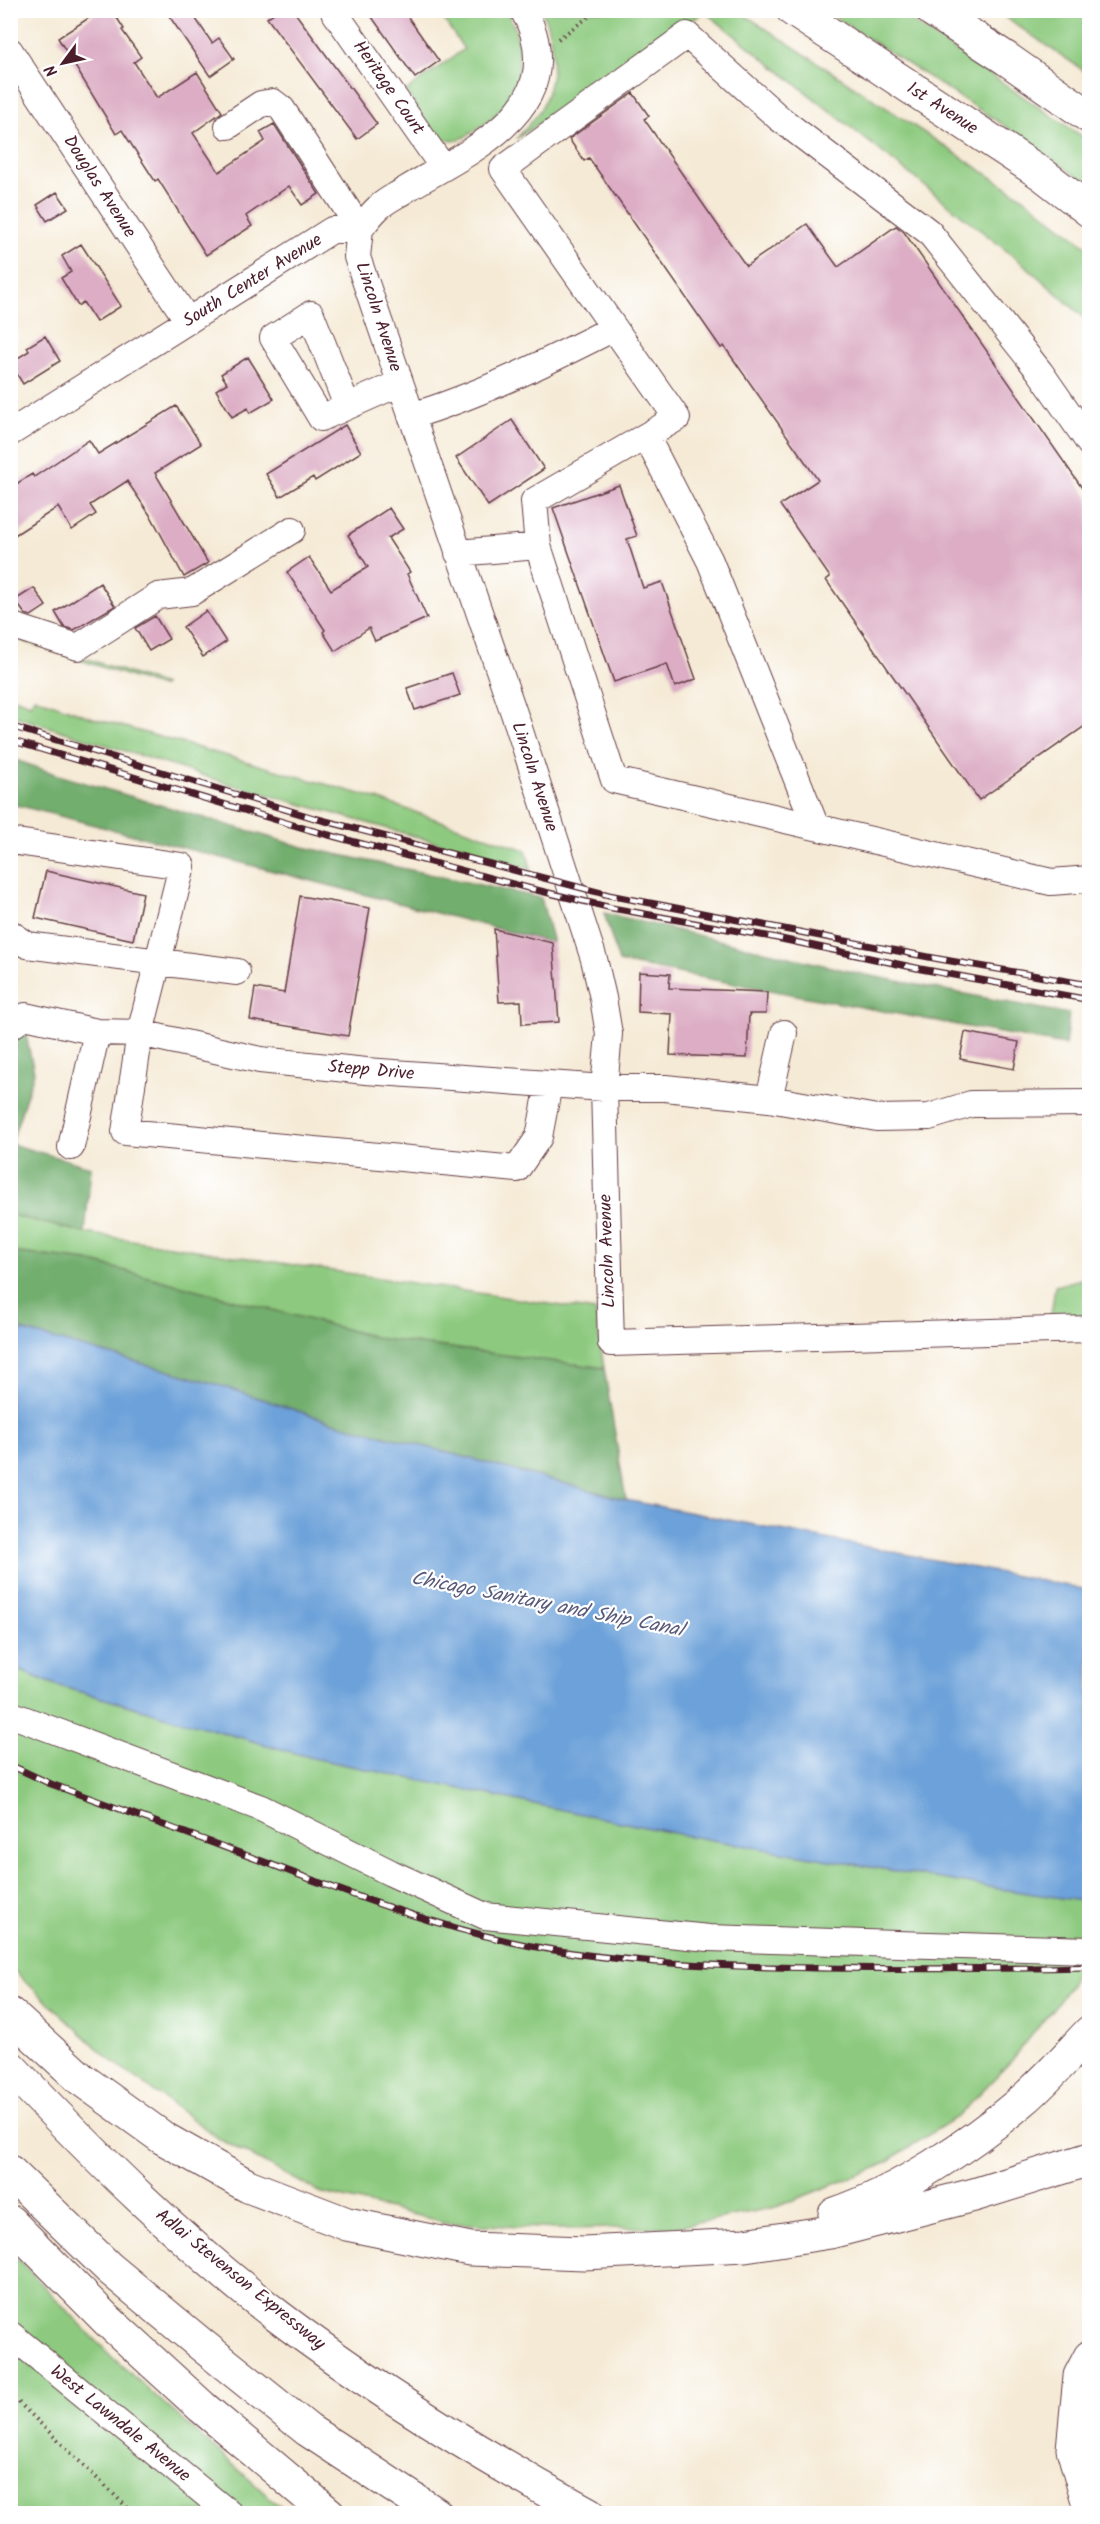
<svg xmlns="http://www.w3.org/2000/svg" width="1100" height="2524" viewBox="0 0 1100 2524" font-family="Kalam,sans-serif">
<rect width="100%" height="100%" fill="#fff"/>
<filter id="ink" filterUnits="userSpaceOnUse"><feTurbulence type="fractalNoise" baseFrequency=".0167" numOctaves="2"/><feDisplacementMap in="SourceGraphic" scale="12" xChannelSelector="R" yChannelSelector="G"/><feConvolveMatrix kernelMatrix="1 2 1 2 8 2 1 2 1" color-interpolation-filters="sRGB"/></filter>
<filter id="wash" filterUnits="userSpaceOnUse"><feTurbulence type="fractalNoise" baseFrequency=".008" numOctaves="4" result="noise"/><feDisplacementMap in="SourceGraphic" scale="24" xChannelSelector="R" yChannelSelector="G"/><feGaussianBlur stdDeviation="1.35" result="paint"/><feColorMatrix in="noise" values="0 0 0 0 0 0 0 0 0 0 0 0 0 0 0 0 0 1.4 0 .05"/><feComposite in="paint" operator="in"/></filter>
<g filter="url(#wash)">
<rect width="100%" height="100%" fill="#f5ead5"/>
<path fill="#8dca7f" stroke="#6c7455" stroke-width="1.5" d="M438,11H506C523,37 524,76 506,103C499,114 487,123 476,130C465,137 455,145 443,138C427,129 416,106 406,91L464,49Z
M542,11H739L1025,199L1089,248V322L1027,267L705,12L516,139C526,128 538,116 544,102C557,74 554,38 542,11Z
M825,11H896L1089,141V185L1002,124Z
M996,11H1089V74Z
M11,633L164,685L161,687L11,637Z
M11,697L31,704L34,697L93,718L371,797L526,850L531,869L233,785L11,715Z
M11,1215L85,1233L595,1311L604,1368L382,1339L88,1261L11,1252Z
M1089,1277V1323H1050L1055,1286Z
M10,1667L56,1685L313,1758L683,1835L1000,1889L1089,1902V1955L1062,1997L1012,2060L957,2117L878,2167L776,2207L677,2227L557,2229L448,2223L319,2192L221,2140L107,2057L11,1968Z
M10,2251L112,2357L287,2513H11Z"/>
<path fill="#72ae6e" stroke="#5e664c" stroke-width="1.5" d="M10,758L58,775L303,847L541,898L553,943L17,805L11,808Z
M604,913L861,974L1069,1014L1065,1045L619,962Z
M11,1029L26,1035L34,1072L11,1144L91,1167L85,1233L11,1215Z
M10,1252L88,1261L382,1339L604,1368L626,1500L332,1422L212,1383L11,1327Z"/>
<path fill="#6ca1d9" stroke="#5b6082" stroke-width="1.5" d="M10,1327L212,1383L332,1422L626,1500L1089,1590V1902L1000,1889L683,1835L313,1758L56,1685L11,1667Z"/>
<g id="blocks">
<path fill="#dcadc5" d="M101,10H112L124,29L122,30L141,57L134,62L157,98L197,72L222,112L193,133L219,172L265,141L260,132L274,124L319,194L302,205L289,186L246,216L252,226L206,255L158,179L155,181L122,130L116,134L58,38Z
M165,10H190L212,43L219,38L234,59L210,76Z
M278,10H293L377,124L357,139L267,18Z
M367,10H403L439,61L415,78Z
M633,93L649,116L644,119L746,266L807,224L838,267L896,226L904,232L1089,498V723L979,800L826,580L830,577L780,505L818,480L724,346L721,348L589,158L584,161L569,139Z
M57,192L68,208L47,221L37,205Z
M81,244L121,306L96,322L83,302L78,306L61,278L71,272L62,256Z
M45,336L60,361L23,384L10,363L29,351L27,347Z
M248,357L274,399L250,413L248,408L232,417L216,390L227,383L221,374Z
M176,406L201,444L155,473L208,563L184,577L152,518L127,481L90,505L96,514L72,530L58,507L10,538V488L32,474L34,477L89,440L98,454Z
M512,420L544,469L488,506L456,458Z
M345,425L361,452L315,481L313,477L280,497L266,474Z
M619,485L637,536L627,539L643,588L662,582L696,679L675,687L667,664L614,682L553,508Z
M389,508L403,529L388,538L410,572L407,574L427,618L375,641L369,628L335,651L323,632L325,630L287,572L309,557L331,590L368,567L348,535Z
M100,583L115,606L74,630L64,627L55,612Z
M34,588L46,606L31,616L25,614L15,600Z
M206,611L226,642L203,657L183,627Z
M155,616L169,639L149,651L135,628Z
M452,673L460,695L415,710L407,688Z
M46,871L143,893L133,940L35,918Z
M300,896L370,908L348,1036L250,1020L255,988L284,993Z
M494,929L553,943L559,1022L522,1024L521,1001L499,1002Z
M639,972L670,974L669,988L767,992L766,1014H749L747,1058L670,1055L672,1014L638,1012Z
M965,1032L1019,1042L1014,1069L960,1059Z"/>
</g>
</g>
<g filter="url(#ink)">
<use href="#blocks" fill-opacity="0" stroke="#643d44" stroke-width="1.5"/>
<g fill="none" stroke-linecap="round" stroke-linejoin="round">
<defs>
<path id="minor" d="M333,10L442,166
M10,51L188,321
M228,126L261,104L273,102L282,109L360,229
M360,229L357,257L518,725L594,959L603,998L609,1034L604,1088L611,1343L1090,1329
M347,406L311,314L273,338L321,418L400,383
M411,416C481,395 549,361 614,328
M10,433L332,230L360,229C366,222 371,214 378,208C385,201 396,196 405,190C453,160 540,124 537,58C537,41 532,25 523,10
M646,436L710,561L816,827
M1090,444L1040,372L929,232L779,118L687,35L503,169L677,418L534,501L538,546L614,780L1051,882L1090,879
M458,553L538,546
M10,625L78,647L158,596L192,592L292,530
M10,841L182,866L140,1033L125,1132L517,1169L539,1137L549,1084
M10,933L27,945L237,972
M10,1027L25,1016L97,1032L140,1033L260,1060L366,1071L604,1088H665L769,1099L877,1118L929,1117L971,1104L1090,1103
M769,1099L784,1033
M71,1147L97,1032
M10,1714L261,1808L391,1873L485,1916L709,1938L1090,1950
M10,2334L230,2514"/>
<path id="major" d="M793,10L1042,174L1090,211
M932,10L1007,59L1090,117"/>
<path id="highway" d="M10,2014L81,2079L163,2138L248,2186L347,2224L470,2249L584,2253L745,2245L830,2232L974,2195L1090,2159
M10,2067C95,2156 182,2243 279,2317C378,2392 480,2455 589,2514
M10,2172L109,2268L203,2346L308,2430L436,2514
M835,2214C899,2192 970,2145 1022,2101C1047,2080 1068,2055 1090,2032
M10,2222L107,2320L202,2407L329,2514
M1090,2357L1080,2376L1073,2449L1090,2508"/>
</defs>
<use href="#minor" stroke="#643d44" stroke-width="28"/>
<use href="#major" stroke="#643d44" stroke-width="35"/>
<use href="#highway" stroke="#643d44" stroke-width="35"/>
<path stroke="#643d44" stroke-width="4" stroke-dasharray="1.5 4.5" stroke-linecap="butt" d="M558,39L598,10
M10,2394L134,2514"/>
<use href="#minor" stroke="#fff" stroke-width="26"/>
<use href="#major" stroke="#fff" stroke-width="33"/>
<use href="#highway" stroke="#fff" stroke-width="33"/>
<defs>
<path id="rail" d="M10,726L314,818L609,895L939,959L1090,985
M10,740L310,830L528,888L612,908L772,937L921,969L1090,1000
M10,1765L51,1784C128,1812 206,1840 283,1869C358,1897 433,1925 512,1942C612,1964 715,1966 816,1968C907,1969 998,1969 1090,1967"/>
</defs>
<use href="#rail" stroke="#4a1f2b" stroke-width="7"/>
<use href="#rail" stroke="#fff" stroke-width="4.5" stroke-dasharray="14" stroke-linecap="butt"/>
</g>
</g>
<g text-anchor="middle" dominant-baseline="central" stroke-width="4.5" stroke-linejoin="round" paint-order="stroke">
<g font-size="18" fill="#4a1f2b" stroke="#fff">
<text transform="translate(388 88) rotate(55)">Heritage Court</text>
<text transform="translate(942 109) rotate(33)">1st Avenue</text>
<text transform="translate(99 187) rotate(57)">Douglas Avenue</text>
<text transform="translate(253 281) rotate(-32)">South Center Avenue</text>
<text transform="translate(378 317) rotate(72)">Lincoln Avenue</text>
<text transform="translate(534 777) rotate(72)">Lincoln Avenue</text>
<text transform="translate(371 1071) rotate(5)">Stepp Drive</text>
<text transform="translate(608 1251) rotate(-92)">Lincoln Avenue</text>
<text transform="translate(240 2280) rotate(39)">Adlai Stevenson Expressway</text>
<text transform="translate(120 2424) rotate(39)">West Lawndale Avenue</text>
</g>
<g font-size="20" font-style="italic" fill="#595a79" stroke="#fff">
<text transform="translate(547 1605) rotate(11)">Chicago Sanitary and Ship Canal</text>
</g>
</g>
<rect width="1100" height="2524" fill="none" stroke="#fff" stroke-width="36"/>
<g transform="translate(63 63) rotate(237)" stroke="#ffffff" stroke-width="4.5" paint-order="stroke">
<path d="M0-4.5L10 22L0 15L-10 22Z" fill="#4a1f2b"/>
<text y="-9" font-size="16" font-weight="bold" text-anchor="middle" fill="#4a1f2b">N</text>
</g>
</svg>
